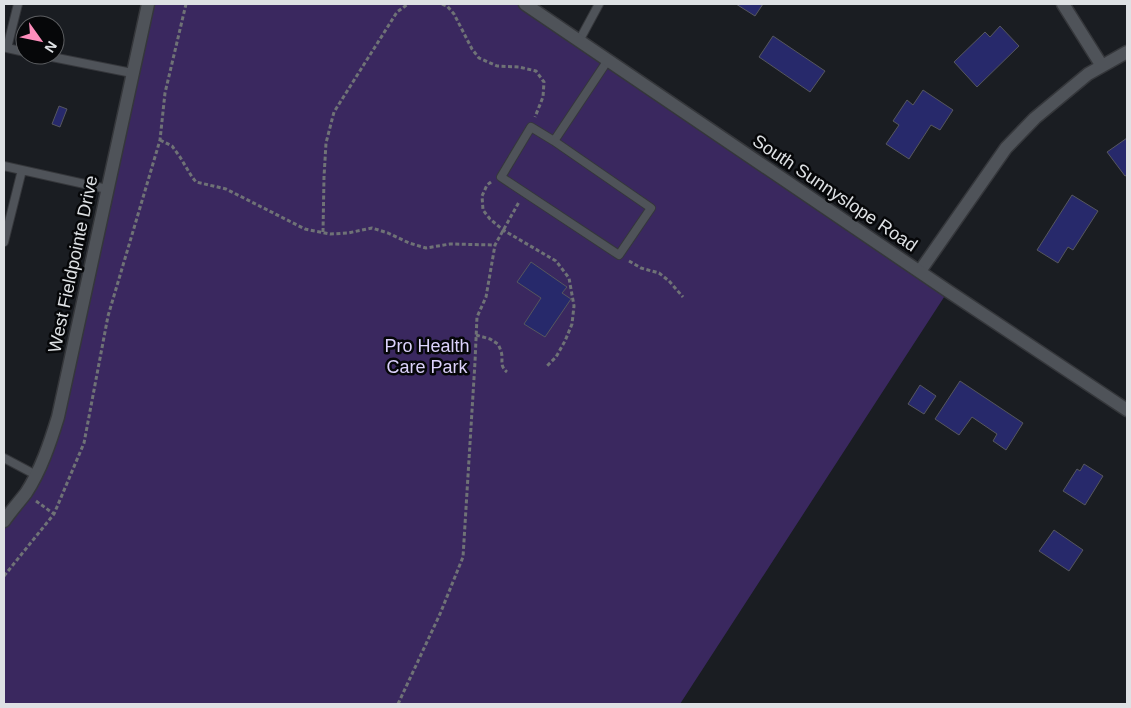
<svg xmlns="http://www.w3.org/2000/svg" width="1131" height="708" viewBox="0 0 1131 708" font-family="Arial,sans-serif">
<rect width="100%" height="100%" fill="#1a1d22"/>
<path fill="#3a285f" d="M148,4H525L948,291L680,704H4V521L50,443Z"/>
<path fill="#27296b" stroke="#56575e" d="M736,4H763L755,16Z
M1000,26L1019,46L977,87L954,62L985,32L990,37Z
M773,36L825,71L810,92L759,57Z
M923,90L953,110L940,130L931,125L909,159L886,144L899,125L893,121L907,100L913,105Z
M59,106L67,109L60,127L52,124Z
M1127,138V175L1125,176L1107,152Z
M1072,195L1098,211L1073,250L1068,247L1058,263L1037,250Z
M531,262L567,287L562,293L571,299L545,337L524,324L541,298L517,282Z
M960,381L1023,423L1006,450L993,441L997,434L972,417L959,435L935,419Z
M920,385L936,396L924,414L908,404Z
M1084,464L1103,476L1085,505L1063,491L1077,469L1080,471Z
M1054,530L1083,550L1069,571L1039,551Z"/>
<g fill="none" stroke-linecap="round" stroke-linejoin="round">
<defs>
<path id="service" d="M579,41L599,4
M4,47L7,48L18,4
M7,48L25,52
M42,55L132,73
M554,141L531,127L501,177L619,255L651,208L554,141L608,60
M4,166L107,189
M4,242L22,170
M4,458L36,475"/>
<path id="minor" d="M1063,4L1102,66
M920,271L1006,148L1035,118L1088,74L1127,52
M4,521C11,511 19,502 26,493C41,470 50,443 58,417L148,4"/>
<path id="tertiary" d="M525,4L948,291L1127,410"/>
</defs>
<use href="#service" stroke="#35373b" stroke-width="10"/>
<use href="#minor" stroke="#35373b" stroke-width="15"/>
<use href="#tertiary" stroke="#35373b" stroke-width="15"/>
<path stroke="#6f7276" stroke-width="3" stroke-dasharray="4 2.5" stroke-linecap="butt" d="M442,4L447,6L454,14L472,49L479,58L497,66L519,67L536,71L544,82L543,97L535,117
M160,140L172,146L180,157L192,177L196,182L226,189L305,229L330,234L348,233L372,228L388,233L409,243L426,248L450,244L495,245
M491,182L487,185L482,196L483,210L490,219L503,230L556,261L569,278L574,306L572,324L565,341L556,357L547,366
M323,232L324,177L326,143L334,112L397,12L408,4
M629,261L641,268L659,273L669,281L683,297
M476,335L490,339L498,344C500,348 502,353 502,357C502,364 501,367 507,372
M36,501L54,514
M4,576L54,514L84,443L108,316L160,140L165,93L186,4
M398,704L440,614L463,557L475,362L477,317L486,297L495,245L519,202"/>
<use href="#service" stroke="#4f5359" stroke-width="8"/>
<use href="#minor" stroke="#4f5359" stroke-width="12"/>
<use href="#tertiary" stroke="#4f5359" stroke-width="12"/>
</g>
<g text-anchor="middle" dominant-baseline="central" stroke-width="5" stroke-linejoin="round" paint-order="stroke">
<g font-size="18" fill="#dee1e4" stroke="#060709">
<text transform="translate(835 193) rotate(34)">South Sunnyslope Road</text>
<text transform="translate(73 264) rotate(-78)">West Fieldpointe Drive</text>
</g>
<g font-size="18" fill="#dcd2fb" stroke="#060709">
<text x="427" y="346">Pro Health<tspan x="427" dy="21">Care Park</tspan></text>
</g>
</g>
<rect width="1131" height="708" fill="none" stroke="#dee1e4" stroke-width="10"/>
<g transform="translate(40 40) rotate(123)"><circle r="24" fill="#060709" stroke="#5c5e61"/>
<path d="M0-4L9 19L0 12L-9 19Z" fill="#fe8ebc"/>
<text y="-8" font-size="14" font-weight="bold" text-anchor="middle" fill="#dee1e4">N</text>
</g>
</svg>
